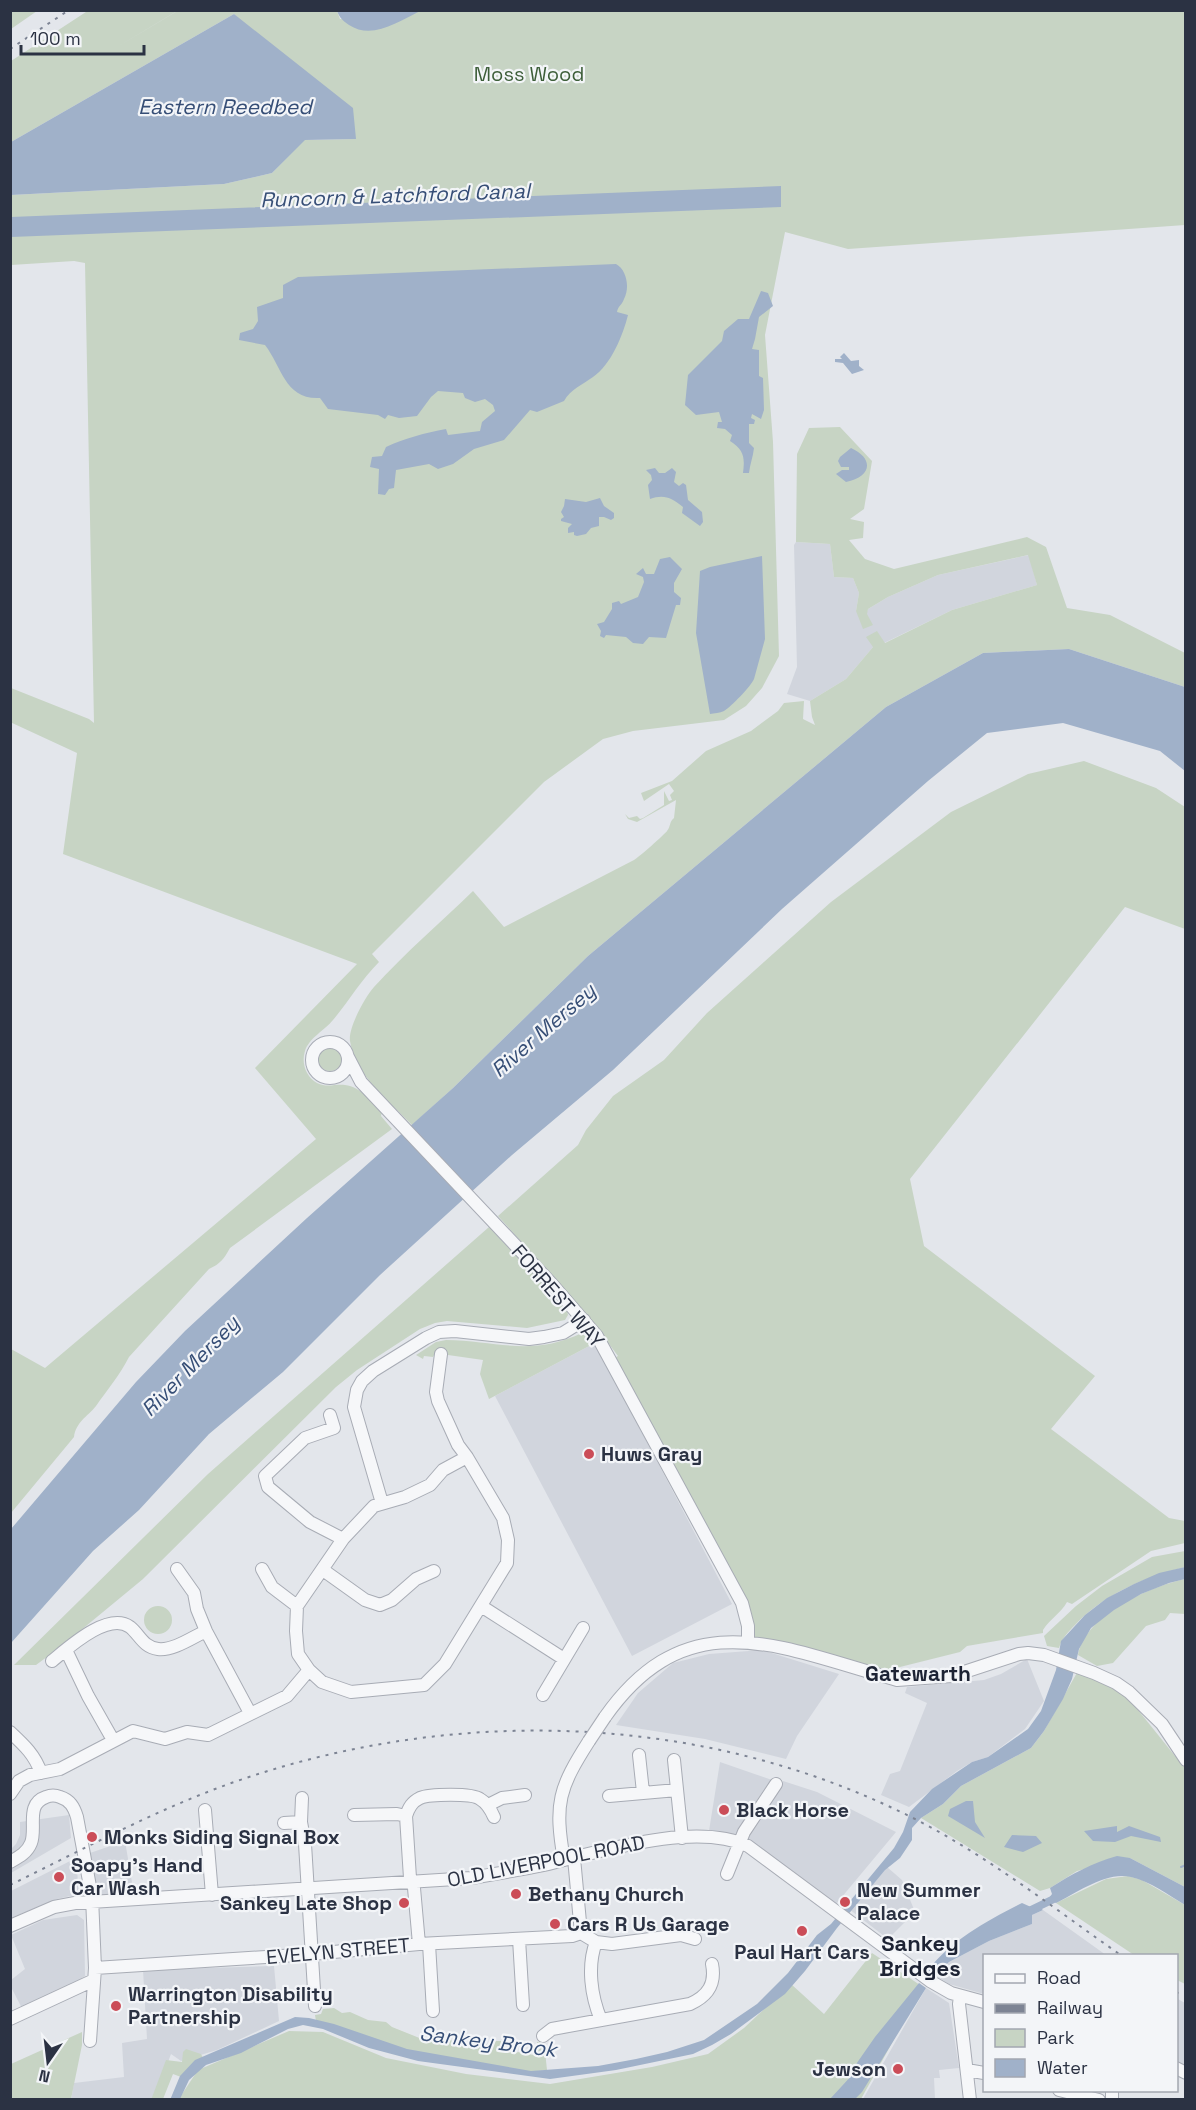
<svg xmlns="http://www.w3.org/2000/svg" width="1196" height="2110" viewBox="0 0 1196 2110" font-family="'Space Grotesk',sans-serif">
<rect width="100%" height="100%" fill="#e3e6eb"/>
<path fill="#d1d5dd" d="M796,542L830,544L834,577L853,578L859,593L856,611L866,614L868,609L888,597L938,575L1029,555L1037,585L952,610L884,643L877,632L873,647L846,679L810,701L787,694L797,667L794,545Z
M595,1343L732,1604L632,1656L495,1396Z
M762,1650L839,1674L797,1736L786,1759L705,1739L616,1725L638,1693L673,1663L709,1654Z
M1027,1659L1044,1701L1025,1729L988,1757L972,1762L957,1771L909,1807L881,1795L890,1774L900,1771L927,1703L905,1693L907,1687L984,1680L1001,1674Z
M720,1762L772,1780L736,1835L709,1831Z
M783,1781L817,1792L896,1832L836,1904L745,1839Z
M69,1815L71,1838L11,1873V1849L16,1844L20,1835V1822Z
M125,1841L134,1894L92,1897L90,1853Z
M76,1858L79,1894L57,1899L11,1918V1891Z
M887,1867L902,1880L915,1912L888,1939L849,1909Z
M1043,1910L1106,1955L984,1956V1994L949,1984L935,1975L949,1962L989,1941L1032,1924V1915Z
M77,1915L84,1920L85,1976L25,2014L11,1987V1980L25,1969L11,1935L43,1920Z
M274,1966L279,2021L217,2050L181,2061L171,2054L154,2099L71,2100L74,2083L124,2077L122,2043L147,2039L143,1970Z
M926,1988L949,2003L959,2068L939,2070L940,2078H934L935,2099H937H863Z
M1176,1998L1185,2003L1186,2067L1177,2063Z"/>
<path fill="#c7d4c4" d="M11,10H37V11L11,29Z
M89,10L177,11L112,50L179,10L337,11L340,19L400,21L420,10L1185,11V225L848,249L785,232L765,335L773,442L779,656L762,688L746,706L724,720L633,731L603,739L544,782L372,954L379,962C361,980 349,1001 333,1020C325,1030 309,1038 305,1051C301,1063 306,1077 317,1083C327,1088 334,1084 345,1085C361,1087 371,1101 382,1112L381,1116L392,1129L230,1248C224,1259 220,1264 209,1269L129,1357C120,1375 107,1390 96,1406C87,1417 76,1422 74,1437L11,1513V1349L45,1368L316,1139L255,1068L357,964L63,854L77,753L10,722L11,688L89,719L94,723L85,263L74,261L11,265V195L224,184L272,173L304,140L356,139L234,14L11,142V61Z
M840,427L872,461L864,509L850,519L864,522L863,538L849,540L865,559L894,569L1027,537L1046,547L1067,608L1110,615L1185,653V687L1069,649L983,653L886,707L588,956L453,1088L412,1125C389,1101 356,1076 350,1041C348,1028 365,997 374,987C405,953 440,923 473,891L504,927L634,860C637,859 666,833 667,831C671,826 669,822 674,818L676,800L637,822L628,819L625,814L629,818L637,816L640,819L643,818L664,805V791L669,801L672,800L670,795L674,791L669,784L644,801L641,793L672,781L706,751L751,731L778,711L784,703L804,701L803,719L815,725L812,717L810,701L846,679L873,647L866,637L877,631L885,643L952,610L1037,585L1028,555L938,575L888,597L868,609L867,614L873,625L863,629L856,611L859,593L853,578L834,577L830,544L796,542L797,454L809,428Z
M1084,761L1156,788L1185,807V929L1125,907L910,1179L924,1246L1095,1376L1051,1429L1169,1518L1185,1521V1543L1151,1551L1072,1604L1067,1602C1061,1613 1050,1619 1043,1630V1633L967,1646L960,1652L896,1668L884,1676L748,1642V1626L611,1360L618,1356L609,1344L602,1339L587,1315L498,1216L578,1145L586,1130L613,1096L664,1060L707,1013L831,902L951,812L1028,774Z
M318 1059a12 12 0 1 1 24 0a12 12 0 1 1-24 0Z
M489,1227L567,1310L568,1315L565,1320L527,1328L447,1321L435,1323L420,1329L357,1370L336,1387L143,1579L63,1645L36,1665H14L208,1474Z
M582,1333L593,1344L489,1399L480,1374L483,1360L448,1355L447,1352L436,1351L433,1357L424,1356L423,1359L416,1355L436,1342L446,1340C499,1341 531,1357 582,1333Z
M1185,1551V1567C1145,1577 1104,1594 1075,1625C1068,1632 1062,1638 1059,1648L1047,1646L1044,1636L1076,1606L1102,1586L1152,1557Z
M1185,1579V1614L1170,1613L1165,1620L1146,1626L1113,1663L1097,1666L1078,1655C1086,1614 1149,1587 1185,1579Z
M144 1620a14 14 0 1 1 28 0a14 14 0 1 1-28 0Z
M1078,1671L1113,1688L1130,1700L1175,1756L1185,1755V1887L1130,1858L1077,1871L1050,1888L1040,1891L921,1818L943,1804L961,1786L1031,1748L1044,1731Z
M1128,1876L1142,1880L1185,1905V1984L1177,1980L1176,1956L1134,1955L1056,1903L1106,1879Z
M872,1953L923,1987L861,2099L178,2100L198,2070L289,2031L323,2032L386,2058L466,2074L550,2084L652,2067L708,2054L744,2028L791,1984L824,2014Z
M334,2008L342,2013L350,2012L368,2020L386,2022L392,2027L422,2039L442,2038L470,2045L482,2046L486,2044L489,2046L496,2041H501L503,2049H511L514,2053L524,2051L532,2055L537,2052V2042H544L547,2070L529,2072L501,2070L499,2066L489,2067L424,2056L316,2021L315,2015L321,2014L323,2009Z
M82,2032V2045L71,2099H11V2064Z
M186,2049L201,2054L203,2058L181,2077L173,2074L163,2099L151,2100L166,2060L182,2062L183,2052Z"/>
<path fill="#a0b1c9" d="M337,11V10L420,11C398,22 372,40 349,25C342,20 340,18 337,11Z
M234,14L353,108L356,139L305,140L272,173L224,184L11,195V142Z
M781,186V207L11,237V217Z
M616,264C627,270 630,288 624,299C622,305 618,306 617,312L628,315C623,335 611,365 593,377C582,385 571,389 564,401L537,412L530,410L504,440L474,449L453,464L438,469L429,464L396,470L394,488L389,489L385,495L378,494L379,469L370,467L372,457L382,456L386,447C405,438 425,433 446,429L448,435L480,431L482,422L495,411L493,405L485,399L475,402L465,398L463,393L438,391L431,397L417,416L399,418L388,415L385,419L378,415L328,409L320,398C285,400 282,367 265,345L239,340L240,333L253,329L258,321L257,307L283,298V285L298,277Z
M761,291L768,293L773,306L759,317L755,339L752,349L759,350V376L763,378L764,410L761,419L752,414L751,418L755,420L754,424H749V443L754,448C753,457 750,464 749,473H743C745,457 744,450 730,441L732,435L725,429L717,428L718,422H722L719,412L696,415L685,405L688,375L722,341L724,331L738,319H749Z
M844,353L851,361L859,360V366L864,370L852,374L843,363L835,362V359H842L840,357Z
M851,448C875,459 871,477 846,482L836,474L842,470H849V467H841L838,461L840,457Z
M655,468L659,473H665L672,468L676,472L674,482L679,486L683,483L686,485L688,500L702,512L703,522L700,526L682,513L683,507C672,498 664,494 650,499L648,485L652,480L651,475L646,470Z
M600,498L604,506L614,513V518L611,520L604,517H599V526L591,528L586,534L577,536L574,535V532L568,533V528L572,524L561,521V519L564,517L561,512L564,506L565,499L586,502Z
M762,556L765,639L754,679C751,686 731,707 724,711C720,713 714,713 710,714L696,633L700,571L710,567Z
M670,557L682,569L674,583V592L681,598L680,605H676L666,638L649,637L643,644L633,643L626,637L606,635L604,638L600,636L601,631L597,624L604,622L612,609V603L619,601L621,604L638,597L644,582L643,577L636,574L643,568L646,574H654L660,559Z
M1069,649L1185,687V771L1160,751L1063,723L987,733L928,781L782,909L613,1070L512,1155L380,1275L283,1372L209,1434L139,1510L93,1551L11,1643V1529L136,1382L185,1331L307,1218L453,1088L588,956L886,707L983,653Z
M1185,1567V1579L1169,1583L1141,1594L1114,1610L1091,1628L1079,1649L1072,1679L1063,1699L1044,1731L1031,1748L961,1786L943,1804L921,1818L912,1828V1840L900,1858L885,1870L837,1928L805,1971L785,1994L731,2034L712,2045L693,2054L616,2070L550,2079L418,2061L369,2048L323,2029L303,2025L288,2029L241,2053L206,2065L189,2080L180,2099L170,2100L180,2076L195,2060L295,2017L309,2018L334,2024L407,2049L531,2071L598,2066L636,2059L667,2052L704,2040L757,2004L788,1973L817,1935L831,1924L894,1848L903,1832L910,1812L932,1789L972,1762L988,1757L1028,1729L1041,1711L1056,1670L1061,1641L1085,1615L1107,1598L1134,1584L1159,1573Z
M966,1801H973L975,1822L985,1838L948,1816L950,1809Z
M1117,1826V1832L1129,1826L1160,1837L1161,1842L1131,1836L1115,1842L1093,1841L1084,1831Z
M1012,1835L1036,1836L1042,1843L1023,1852L1004,1847Z
M1117,1856L1130,1858L1185,1887V1905C1168,1895 1150,1881 1131,1877C1106,1871 1077,1893 1056,1903L1049,1898L1052,1894L1050,1888C1072,1874 1092,1863 1117,1856Z
M1022,1903L1031,1907L1036,1904L1043,1910L1032,1915V1924L989,1941L949,1962L935,1975L928,1970C953,1939 987,1921 1022,1903Z
M919,1983L926,1988L862,2092L855,2099H830L853,2074L852,2070L875,2037Z"/>
<g fill="none" stroke-linecap="round" stroke-linejoin="round">
<path stroke="#a0b1c9" stroke-width="2" d="M1181,1867L1186,1865"/>
<path stroke="#a0b1c9" stroke-width="8" d="M1031,1910L1062,1895"/>
<defs>
<path id="minor" d="M312 1060a18 18 0 1 1 36 0a18 18 0 1 1-36 0Z
M348,1057L361,1082L551,1283L597,1336L742,1603L748,1626V1642
M441,1354L436,1392L438,1401L458,1445L467,1457L503,1518L508,1540L507,1563L445,1664L424,1685L351,1692L322,1682L309,1670L298,1654L296,1631L297,1606L343,1539L374,1506L405,1497L430,1485L443,1470L467,1457
M330,1415L334,1428L305,1438L265,1476L268,1487L310,1522L343,1539
M382,1503L354,1407L357,1390L362,1381L373,1371L426,1338L439,1332L455,1331L529,1339L544,1337L563,1333L584,1320
M177,1569L194,1593L197,1609L206,1631L250,1713
M262,1569L272,1587L297,1606
M323,1570L365,1600L380,1605L392,1600L416,1579L434,1571
M481,1606L564,1659
M66,1650L88,1696L113,1740
M52,1661C68,1648 108,1611 130,1627C140,1635 143,1647 158,1649C173,1651 193,1637 206,1631
M543,1695L583,1628
M605,1717C689,1598 783,1649 897,1680L952,1676L1019,1654L1028,1653L1044,1655L1094,1673L1116,1683L1129,1692L1162,1724L1186,1760
M10,1732C24,1745 35,1755 41,1773
M639,1755L643,1792
M674,1760L682,1838
M10,1794L19,1781L30,1775L60,1769L133,1731L165,1739L187,1732L208,1735L287,1696L309,1670
M609,1796L677,1790
M302,1798L301,1822L305,1844L315,2006
M488,1805L502,1798L525,1795
M205,1810L212,1895
M354,1815L397,1814L406,1816L410,1878L414,1888L419,1944
M406,1816C409,1807 412,1802 420,1798C429,1794 472,1793 480,1799C487,1803 491,1810 494,1817
M284,1823L301,1822
M574,1858L581,1933
M564,1860C554,1803 559,1788 589,1741
M10,1862C19,1857 27,1853 31,1843C37,1828 25,1804 46,1797C51,1795 55,1795 60,1797C70,1800 74,1807 77,1817L92,1897L95,1968L90,2041
M727,1874L744,1832L776,1784
M10,1926L54,1907L75,1903L471,1878C495,1874 520,1870 544,1865C599,1852 695,1821 748,1846L930,1981L951,1993L984,2002
M581,1933L596,1942L612,1944L681,1935L695,1939
M519,1939L523,2005
M596,1942C587,1966 591,1996 601,2020
M429,1944L433,2011
M95,1968L312,1954L419,1944L572,1936L581,1933
M960,1996L959,2004L970,2100
M10,2019L94,1980
M543,2036L552,2029L690,2004C708,1996 716,1984 712,1964
M1176,2068L1186,2073
M967,2070L984,2073
M1059,2090L1099,2100
M1112,2100V2090"/>
</defs>
<use href="#minor" stroke="#a8acb5" stroke-width="14"/>
<use href="#minor" stroke="#f6f7f9" stroke-width="12"/>
<path stroke="#7d8494" stroke-width="2" stroke-dasharray="3 6" stroke-linecap="butt" d="M10,49L69,10
M10,1885C86,1848 161,1807 240,1780C460,1705 708,1713 917,1820C990,1858 1055,1909 1122,1956
M1176,1992L1186,1996"/>
<defs>
<path id="minor-bridge" d="M589,1741L605,1717"/>
</defs>
<use href="#minor-bridge" stroke="#a8acb5" stroke-width="14" stroke-linecap="butt"/>
<use href="#minor-bridge" stroke="#f6f7f9" stroke-width="12"/>
</g>
<g fill="#cb4d58" stroke="#f3f5f8" stroke-width="2">
<circle cx="589" cy="1454" r="6"/>
<circle cx="724" cy="1810" r="6"/>
<circle cx="92" cy="1837" r="6"/>
<circle cx="59" cy="1877" r="6"/>
<circle cx="516" cy="1894" r="6"/>
<circle cx="845" cy="1902" r="6"/>
<circle cx="404" cy="1903" r="6"/>
<circle cx="555" cy="1924" r="6"/>
<circle cx="802" cy="1931" r="6"/>
<circle cx="116" cy="2006" r="6"/>
<circle cx="898" cy="2069" r="6"/>
</g>
<g text-anchor="middle" dominant-baseline="central" stroke-width="4.5" stroke-linejoin="round" paint-order="stroke">
<g font-size="20" fill="#3d5e39" stroke="#f3f5f8">
<text x="529" y="74">Moss Wood</text>
</g>
<g font-size="20" fill="#2b3243" stroke="#f3f5f8">
<text transform="translate(558 1296) rotate(49)">FORREST WAY</text>
<text transform="translate(546 1861) rotate(-11)">OLD LIVERPOOL ROAD</text>
<text transform="translate(338 1951) rotate(-5)">EVELYN STREET</text>
</g>
<g font-size="20" font-weight="bold" fill="#2b3243" stroke="#f3f5f8" text-anchor="start">
<text x="601" y="1454">Huws Gray</text>
<text x="736" y="1810">Black Horse</text>
<text x="104" y="1837">Monks Siding Signal Box</text>
<text x="71" y="1865">Soapy's Hand<tspan x="71" dy="23">Car Wash</tspan></text>
<text x="857" y="1890">New Summer<tspan x="857" dy="23">Palace</tspan></text>
<text x="528" y="1894">Bethany Church</text>
<text x="392" y="1903" text-anchor="end">Sankey Late Shop</text>
<text x="567" y="1924">Cars R Us Garage</text>
<text x="802" y="1952" text-anchor="middle">Paul Hart Cars</text>
<text x="128" y="1994">Warrington Disability<tspan x="128" dy="23">Partnership</tspan></text>
<text x="886" y="2069" text-anchor="end">Jewson</text>
</g>
<g font-size="21" font-style="italic" fill="#364e76" stroke="#f3f5f8">
<text x="225" y="106">Eastern Reedbed</text>
<text transform="translate(395 195) rotate(-2)">Runcorn &amp; Latchford Canal</text>
<text transform="translate(543 1030) rotate(-41)">River Mersey</text>
<text transform="translate(190 1366) rotate(-46)">River Mersey</text>
<text transform="translate(488 2041) rotate(7)">Sankey Brook</text>
</g>
<g font-size="21" font-weight="bold" fill="#1d2334" stroke="#f3f5f8">
<text x="918" y="1673">Gatewarth</text>
</g>
<g font-size="22" font-weight="bold" fill="#1d2334" stroke="#f3f5f8">
<text x="920" y="1943">Sankey<tspan x="920" dy="25">Bridges</tspan></text>
</g>
</g>
<rect width="1196" height="2110" fill="none" stroke="#2b3243" stroke-width="24"/>
<rect x="983" y="1954" width="195" height="138" fill="#f3f5f8" stroke="#a3a7b0" stroke-width="1.5"/>
<rect x="995" y="1974" width="30" height="9" fill="#f6f7f9" stroke="#a3a7b0" stroke-width="1.5"/>
<text x="1037" y="1984" font-size="18" fill="#2b3243">Road</text>
<rect x="995" y="2004" width="30" height="9" fill="#7d8494" stroke="#a3a7b0" stroke-width="1.5"/>
<text x="1037" y="2014" font-size="18" fill="#2b3243">Railway</text>
<rect x="995" y="2029" width="30" height="18" fill="#c7d4c4" stroke="#a3a7b0" stroke-width="1.5"/>
<text x="1037" y="2044" font-size="18" fill="#2b3243">Park</text>
<rect x="995" y="2059" width="30" height="18" fill="#a0b1c9" stroke="#a3a7b0" stroke-width="1.5"/>
<text x="1037" y="2074" font-size="18" fill="#2b3243">Water</text>
<g transform="translate(48 2062) rotate(194)" stroke="#f3f5f8" stroke-width="4.5" paint-order="stroke">
<path d="M0-4.5L10 22L0 15L-10 22Z" fill="#2b3243"/>
<text y="-9" font-size="16" font-weight="bold" text-anchor="middle" fill="#2b3243">N</text>
</g>
<path d="M21 45v9h123v-9" fill="none" stroke="#2b3243" stroke-width="3"/>
<text x="30" y="45" font-size="18" fill="#2b3243" stroke="#f3f5f8" stroke-width="4.5" paint-order="stroke">100 m</text>
</svg>
